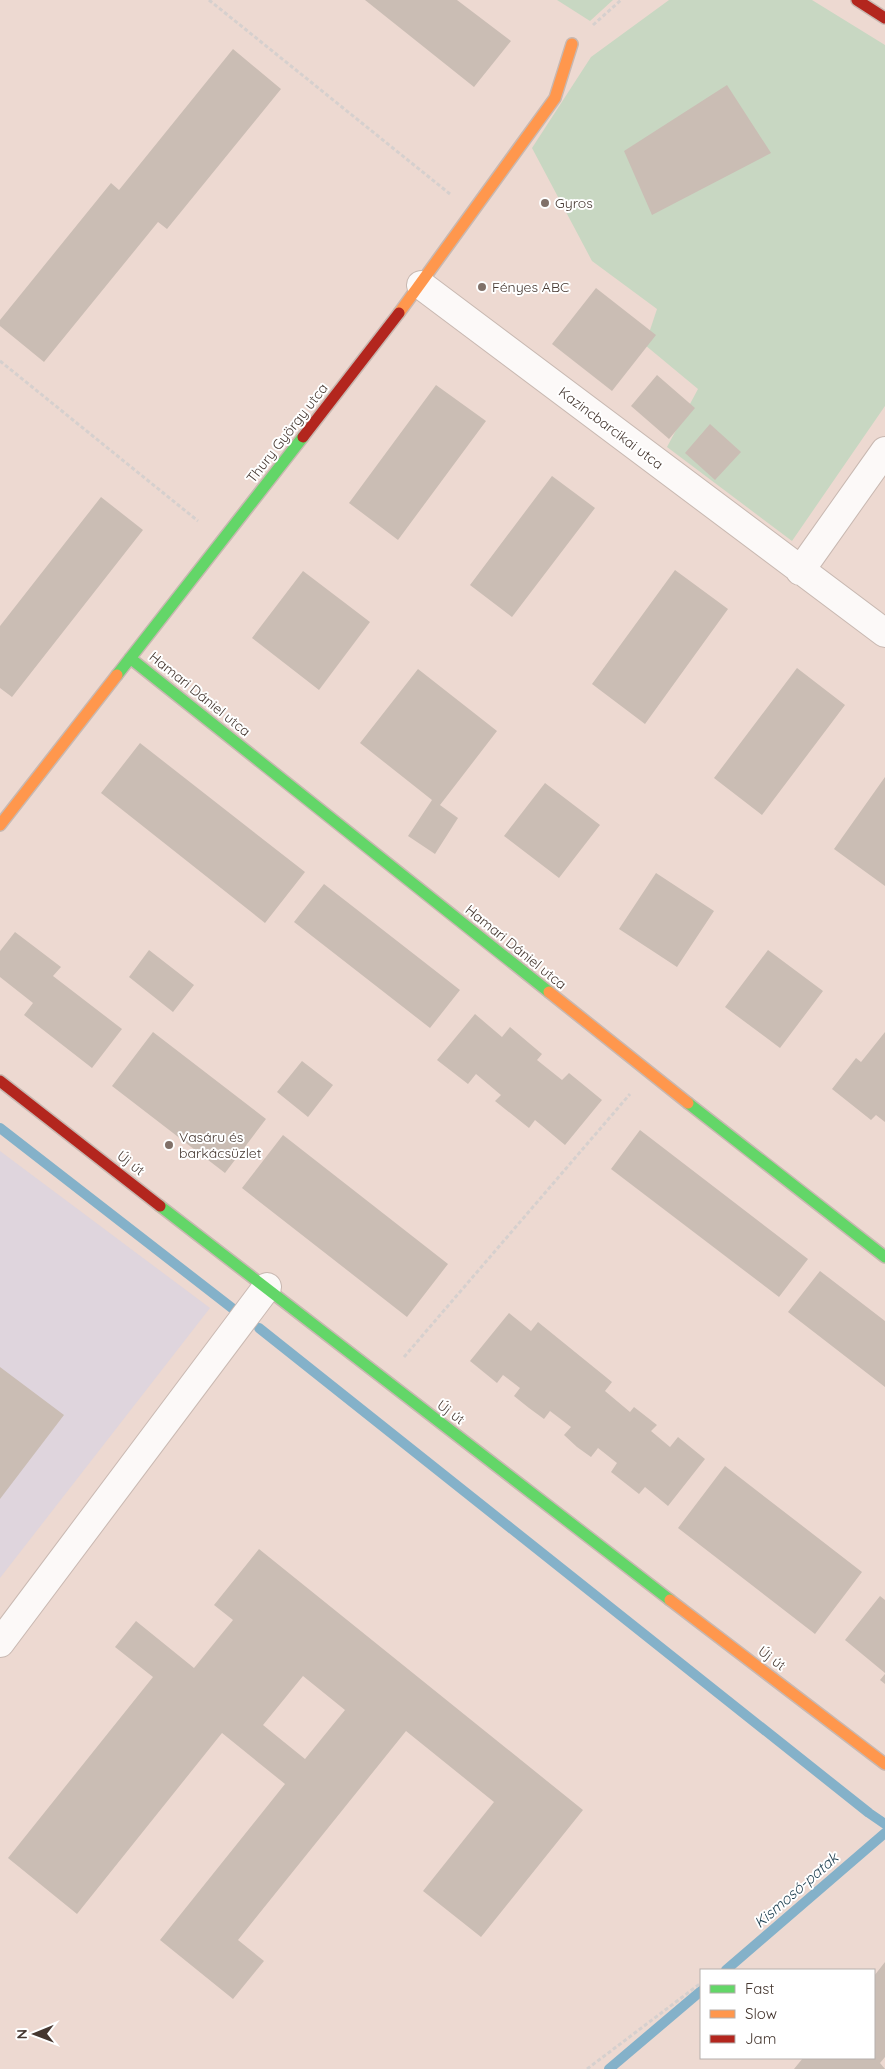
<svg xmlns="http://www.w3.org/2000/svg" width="885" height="2069" viewBox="0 0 885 2069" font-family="Quicksand,sans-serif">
<rect width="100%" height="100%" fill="#edd9d1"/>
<path fill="#dfd5dd" d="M0,1151L210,1308L0,1578Z"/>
<path fill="#c8d7c2" d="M557,0H613L590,21Z
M669,0H812L885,45V406L792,541L667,447L698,389L645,345L657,309L592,261L532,148L591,57Z"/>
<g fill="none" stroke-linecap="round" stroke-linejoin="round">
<path stroke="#84b1c9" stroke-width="10" d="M0,1128L232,1308
M259,1328L869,1813L885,1824
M726,1970L885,1833
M609,2069L701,1991"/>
</g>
<path fill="#cabdb4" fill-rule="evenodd" d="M365,0H457L511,41L474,87Z
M233,49L281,89L167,229L158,222L44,362L0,326V320L111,183L119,190Z
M727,85L771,153L652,215L624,151Z
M596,288L656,335L612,391L552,344Z
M657,375L695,408L669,439L631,406Z
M436,385L486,421L398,540L349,503Z
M710,424L741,452L715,480L685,453Z
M552,476L595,508L512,617L470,585Z
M101,497L143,530L12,697L0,688V626Z
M675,570L728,609L645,724L592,684Z
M303,571L370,622L319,690L252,638Z
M797,668L845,705L762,815L714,778Z
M418,669L497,731L440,805L458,818L435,854L408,836L432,800L360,743Z
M140,743L305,872L265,923L101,793Z
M885,777V886L834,849Z
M545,783L600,825L559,878L504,836Z
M656,873L714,911L677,967L619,929Z
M324,884L460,990L430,1028L294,922Z
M15,932L61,967L53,976L122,1029L92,1068L24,1015L33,1003L0,977V951Z
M149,950L194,985L173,1012L129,977Z
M768,950L823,991L780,1048L725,1007Z
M475,1014L502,1037L510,1027L542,1054L537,1060L562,1080L569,1073L602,1100L565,1145L535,1120L529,1128L495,1101L501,1095L476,1074L468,1084L437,1060Z
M153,1032L266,1119L225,1173L112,1086Z
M885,1032V1122L876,1115L871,1120L832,1089L856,1058L861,1062Z
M302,1061L333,1085L308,1117L277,1092Z
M640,1130L808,1259L779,1297L611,1169Z
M283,1135L448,1264L407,1317L242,1188Z
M820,1271L885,1321V1387L788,1312Z
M509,1313L531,1331L538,1322L612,1382L605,1391L630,1412L634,1407L657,1425L651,1431L670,1447L678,1437L705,1459L668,1506L645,1487L639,1494L611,1472L617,1463L598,1448L591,1457L577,1447L564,1435L571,1427L550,1411L544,1419L529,1408L514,1396L520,1388L503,1375L497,1383L470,1361Z
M0,1367L64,1415L0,1499Z
M725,1466L862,1572L815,1634L678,1528Z
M259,1549L583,1810L481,1937L423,1891L494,1802L406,1731L238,1940L264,1961L233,1999L160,1940L285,1784L222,1733L77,1914L8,1858L153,1677L115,1647L136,1621L194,1668L233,1620L214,1605ZM303,1676L345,1710L305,1759L263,1725Z
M880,1596L885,1600V1673L845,1640Z
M885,1674V1684L880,1680Z
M885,1962V2057L880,2063L885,2069H794L803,2058H874V1976Z"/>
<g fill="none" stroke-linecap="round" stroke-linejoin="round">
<defs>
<path id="street" d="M421,285L885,633
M800,571L885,451
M0,1643L267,1287"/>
<path id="fast" d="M130,658L549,992
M117,675L303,437
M688,1103L885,1257
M160,1206L670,1600"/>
<path id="slow" d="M399,313L555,98L572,44
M0,825L117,675
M549,992L688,1103
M670,1600L885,1764"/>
<path id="jam" d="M857,0L885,18
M303,437L399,313
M0,1081L160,1206"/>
</defs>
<use href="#street" stroke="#c8b8b1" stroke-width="30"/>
<use href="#fast" stroke="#c8b8b1" stroke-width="14"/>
<use href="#slow" stroke="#c8b8b1" stroke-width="14"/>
<use href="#jam" stroke="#c8b8b1" stroke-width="14"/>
<path stroke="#d6d0ce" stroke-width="3" stroke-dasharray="4 2.5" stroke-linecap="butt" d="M209,0L450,194
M593,25L621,0
M0,361L198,521
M404,1357L630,1094
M587,2069L701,1983"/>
<use href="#street" stroke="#fcf9f8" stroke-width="28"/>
<use href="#fast" stroke="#63d668" stroke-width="11"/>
<use href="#slow" stroke="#ff974d" stroke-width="11"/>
<use href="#jam" stroke="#b3261e" stroke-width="11"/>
</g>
<g fill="#807068" stroke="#fff" stroke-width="2">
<circle cx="545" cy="203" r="5"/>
<circle cx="482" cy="287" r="5"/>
<circle cx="169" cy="1145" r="5"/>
</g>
<g text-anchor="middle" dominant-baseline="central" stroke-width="4" stroke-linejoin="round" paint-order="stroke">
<g font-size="14" fill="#453730" stroke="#fff" text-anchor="start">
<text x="555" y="203">Gyros</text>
<text x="492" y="287">Fényes ABC</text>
<text x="179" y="1137">Vasáru és<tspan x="179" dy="16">barkácsüzlet</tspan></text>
</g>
<g font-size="14" fill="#453730" stroke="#fff">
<text transform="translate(611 428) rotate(37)">Kazincbarcikai utca</text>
<text transform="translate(287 433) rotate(-52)">Thury György utca</text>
<text transform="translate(200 694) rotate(39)">Hamari Dániel utca</text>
<text transform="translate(516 947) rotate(39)">Hamari Dániel utca</text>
<text transform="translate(131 1163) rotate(38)">Új út</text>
<text transform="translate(451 1412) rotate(37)">Új út</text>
<text transform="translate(772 1658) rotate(37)">Új út</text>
</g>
<g font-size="15" font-style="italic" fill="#1c3d4e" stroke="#fff">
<text transform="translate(796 1890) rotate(-41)">Kismosó-patak</text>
</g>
</g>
<rect x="700" y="1969" width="175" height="90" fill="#ffffff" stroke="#b5afac"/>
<rect x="710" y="1985" width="25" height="8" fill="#63d668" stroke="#b5afac"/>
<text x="745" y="1994" font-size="15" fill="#453730">Fast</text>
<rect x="710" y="2010" width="25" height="8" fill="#ff974d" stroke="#b5afac"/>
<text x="745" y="2019" font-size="15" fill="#453730">Slow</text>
<rect x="710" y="2035" width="25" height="8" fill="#b3261e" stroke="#b5afac"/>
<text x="745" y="2044" font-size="15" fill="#453730">Jam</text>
<g transform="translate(35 2034) rotate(269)" stroke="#ffffff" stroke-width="4" paint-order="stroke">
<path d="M0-4L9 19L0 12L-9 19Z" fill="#453730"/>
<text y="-8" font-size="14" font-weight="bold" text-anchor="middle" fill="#453730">N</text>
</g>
</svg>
